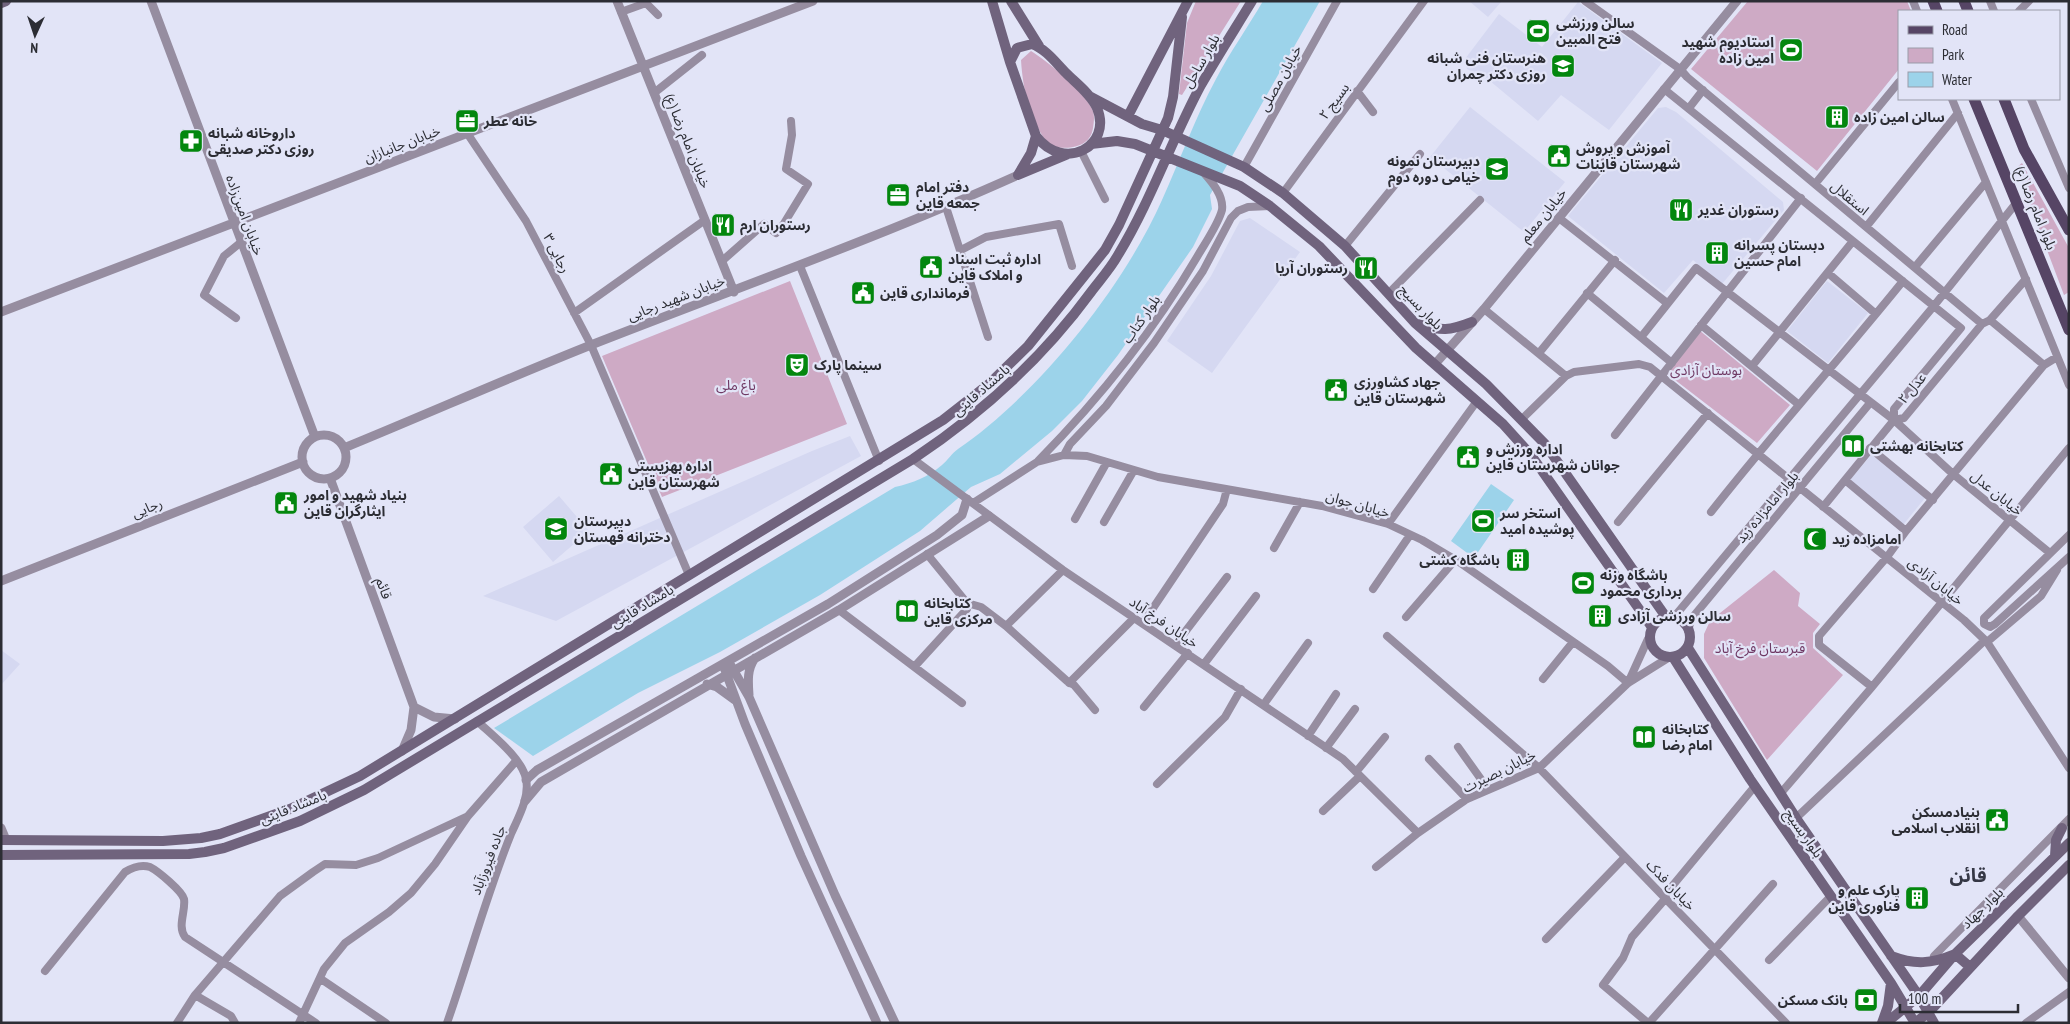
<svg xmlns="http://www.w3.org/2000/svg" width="2070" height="1024" viewBox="0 0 2070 1024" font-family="'PT Sans Narrow','Noto Sans Arabic',sans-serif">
<rect width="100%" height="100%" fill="#e2e4f7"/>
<path fill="#d5d8f1" d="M1469,1H1502L1488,17Z
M1578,2L1662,63L1609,130L1561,95L1538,121L1490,81L1467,69L1465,59L1499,14L1542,47Z
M1470,107L1565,182L1524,232L1430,157Z
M1666,107L1676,112L1783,202L1784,210L1722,284L1693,260L1664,293L1568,216L1658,108Z
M1250,218L1300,252L1212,373L1167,341L1211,276L1240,221Z
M1827,281L1868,313L1828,363L1787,331Z
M850,436L861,456L556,621L483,596L812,451Z
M1872,454L1925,498L1903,525L1850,480Z
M559,496L589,531L553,562L523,527Z
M1,650L20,664L1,685Z"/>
<path fill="#ceaac5" d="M1196,1H1241L1182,95L1179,94L1187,23Z
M1748,1H1907L1911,11H1899V69L1817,171L1691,69Z
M1031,51C1046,60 1085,92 1092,109C1095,115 1094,121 1093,128C1090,149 1067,149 1050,147C1030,120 1023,92 1021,60Z
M2022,163L2069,248V292L2064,295L2016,168Z
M790,281L847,424L662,497L602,356Z
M1699,330L1790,405L1757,443L1666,373Z
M1774,570L1800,593L1798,606L1820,624L1813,633V648L1843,675L1767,760L1704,658V634L1710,621Z"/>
<path fill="#9cd3ea" d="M1263,1H1320L1210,195L1212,209L1193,247L1118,355L1082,401L1052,431L1000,474L971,487L920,531L820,595L720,652L638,693L533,756L494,728L895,487C913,483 928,477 942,465C948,460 952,453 958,449C1038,394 1123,288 1162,200C1180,160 1195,118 1216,79C1230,52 1248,27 1263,1Z
M1491,484L1514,500L1474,558L1451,541Z"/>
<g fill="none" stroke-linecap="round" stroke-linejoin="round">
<path stroke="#968da0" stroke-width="8" d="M1585,1L1680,69L1687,77L1982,324
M1913,1L1917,11
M1990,1L1994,11
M2019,11L2029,1
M621,12L646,3L658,15
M1664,89L1961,328L1894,409V420
M1357,91L1373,112
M654,93L702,55
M1952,99L2069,385
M2031,99L2069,188
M1689,108L1703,90
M467,133L526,221L591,345L689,575
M1081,151L1105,199
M1244,167L1337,1
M1815,184L1899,82
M1283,193L1424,1
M946,207L988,337
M1559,218L1667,303
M1866,227L1958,113
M1345,246L1420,154
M961,250L986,237L1059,224L1072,266
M722,261L764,224L776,233L783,225L808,184L786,169L792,135L791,121
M800,266L879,461
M1915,267L1986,182
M1828,273L1876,314
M1389,293L1480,200
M1587,293L1672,363
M1484,309L1566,376
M574,313L705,220
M236,318L204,295L224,256L240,243
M1990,320L2044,365
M1701,325L1798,404
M1642,336L1696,268L1894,420L1953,474L2050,553
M1539,353L1615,260
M1752,366L1853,241
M1522,419L1566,376L1574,372L1639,364L1650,367L1964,620L1987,642L2069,768
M1894,420L1904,418L1982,324L1990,320L2026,279
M1615,435L1801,198
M1870,448L1933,500
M1064,455L1070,444L1106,406L1154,343L1203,271L1231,218L1238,211L1248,207L1270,206
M913,459L1063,570L1343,759L1418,833
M1038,461C1099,399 1153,332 1197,257C1205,243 1218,225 1222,210C1224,196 1212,182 1204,173
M1845,480L1906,531
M973,503L1037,462L1064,455L1087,456L1158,477L1322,506L1388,524L1422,540L1459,562L1608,666L1628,683
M1823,507L1894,420
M1711,512C1773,433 1840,359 1903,281
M1075,519L1107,462
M1104,522L1134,470
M1618,522L1708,413
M1388,524L1477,401
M2069,535L1984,618V624L1990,627L1995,624L2069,557
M1274,548L1300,502
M927,554L967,603L981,607L1006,626L1067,681L1074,685L1095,710
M1373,589L1410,535
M839,610L962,703
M1406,617L1456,559
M1674,617L1933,307L2017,202
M1143,623L1223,504L1227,489
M1006,626L1063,570
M1688,630L1692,618L1870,403
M1387,636L1539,768L1786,1023
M1987,642L2041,596L2057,570
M1175,645L1227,577
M1204,664L1256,596
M915,666L967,609V603
M1543,679L1573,642
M1069,683L1134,618
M1628,683L1648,639
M1872,687L1819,645V636L1887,557L1906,531L2044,365L2057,357
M1264,704L1308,643
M1144,707L1188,653
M1308,736L1336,694
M1458,747L1488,789
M1326,748L1355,709
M1429,759L1467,799
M1356,772L1385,737
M1157,784L1225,717L1241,689
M1781,793L1872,687L2069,448
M1323,811L1360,776
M1796,818L1984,641
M1376,867L1418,833L1467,799L1539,768L1628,683L1668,658
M1664,896L1755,786
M1546,939L1625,857
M1934,956L2069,819
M1769,960L1831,896
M45,971L125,872C133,867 141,864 150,867C158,871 182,891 184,899C186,911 177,926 185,937L316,1023
M321,979L386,1023
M195,995L231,1016L235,1023
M177,1023L195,995L280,896L313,872L325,864L356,865L378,858L468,816
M299,1023L324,969L345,943L389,912L411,893L435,864L468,816L516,761
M447,1023C469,960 486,896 511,834C518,818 530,797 526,779C522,758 493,736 477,721
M1648,1023L1603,985L1623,958L1632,937L1666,898
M1649,1023L1773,884
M2026,1023L2069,992"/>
<path stroke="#968da0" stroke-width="9" d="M151,1L315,437
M617,1L734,292
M1,312L813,1
M1435,364L1484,309L1737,1
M302 457a22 22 0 1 1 44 0a22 22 0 1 1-44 0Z
M344,448C427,414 508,378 591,345C734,289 878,238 1018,175
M330,478L414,707L411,730L402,751
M1,581L303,462
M730,664L749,697L835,895L895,1023
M725,670L745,724L801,856L877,1023
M707,684L717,687L735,700
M749,695C748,681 747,669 755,658
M414,707L434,717L455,719
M526,780L537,770L828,604L937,535L962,515L967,499
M525,801L541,782L839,610L989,516
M1,828L6,840
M2018,916L2069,978"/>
<path stroke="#70637d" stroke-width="10" d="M992,1L1010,62
M1011,1L1039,46
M1,3L6,1
M1032,44C1046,49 1056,63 1066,73C1076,83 1091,94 1097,108C1113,146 1064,173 1036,136L1010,62L1017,48Z
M1089,96L1142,124L1162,130L1244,167L1283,193L1345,246L1415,323L1486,384L1545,444L1666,617
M1128,116L1188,1
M1091,144L1117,141L1135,144L1240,186L1270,206L1319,246L1416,348L1503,424L1531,455L1651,626
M1018,175L1066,155
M1018,175L1031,153L1036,136
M1418,324C1442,331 1449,331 1472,322
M1650 637a20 20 0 1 1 40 0a20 20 0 1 1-40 0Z
M1688,648L1796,818L1919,996L1934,1023
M1673,657L1750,779L1891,983L1915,1023
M1,840L163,841L201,838L220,834L290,809L360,776L943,420L989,384L1028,346L1105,250L1119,225L1168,118L1173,97L1182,17
M1,855L189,854L205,852L224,848L300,821L364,790L913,459C982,413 1042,359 1091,292C1100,280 1111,268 1118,255C1151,201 1171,141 1201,85C1217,57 1235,29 1252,1
M2055,856L2056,840L2062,828
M1891,956C1915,965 1931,964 1955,954L1970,967
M1882,1023L1888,1006L1891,983
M1886,1023L1919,996L1955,954L2069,843
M1915,1023L1929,1012L2018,916L2069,865"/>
<path stroke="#564565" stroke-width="11" d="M1933,1L1937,11
M1964,1L1968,11
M1974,99L2069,330
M2004,99L2024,149L2069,230"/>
</g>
<defs>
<symbol id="stadium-square" viewBox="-11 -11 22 22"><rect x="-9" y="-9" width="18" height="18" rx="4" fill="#03870e" stroke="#e2e4f7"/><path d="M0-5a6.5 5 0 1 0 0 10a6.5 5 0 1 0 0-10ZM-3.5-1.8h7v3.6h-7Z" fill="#fff"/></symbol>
<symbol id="school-square" viewBox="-11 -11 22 22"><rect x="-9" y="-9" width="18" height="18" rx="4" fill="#03870e" stroke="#e2e4f7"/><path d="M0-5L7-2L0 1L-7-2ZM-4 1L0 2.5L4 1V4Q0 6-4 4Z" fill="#fff"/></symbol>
<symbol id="building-square" viewBox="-11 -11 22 22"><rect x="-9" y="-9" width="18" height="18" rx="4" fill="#03870e" stroke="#e2e4f7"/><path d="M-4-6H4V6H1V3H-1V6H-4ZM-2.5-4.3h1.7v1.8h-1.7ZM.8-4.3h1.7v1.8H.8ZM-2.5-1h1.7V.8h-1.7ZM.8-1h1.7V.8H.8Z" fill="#fff"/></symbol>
<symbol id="office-square" viewBox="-11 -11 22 22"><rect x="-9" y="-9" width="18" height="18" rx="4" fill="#03870e" stroke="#e2e4f7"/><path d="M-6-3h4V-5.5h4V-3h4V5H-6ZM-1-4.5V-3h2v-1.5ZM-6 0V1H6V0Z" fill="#fff"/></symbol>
<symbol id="pharmacy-square" viewBox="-11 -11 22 22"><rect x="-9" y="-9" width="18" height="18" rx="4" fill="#03870e" stroke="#e2e4f7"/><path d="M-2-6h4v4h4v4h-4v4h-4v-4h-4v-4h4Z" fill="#fff"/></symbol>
<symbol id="civic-square" viewBox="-11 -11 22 22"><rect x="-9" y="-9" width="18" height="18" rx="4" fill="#03870e" stroke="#e2e4f7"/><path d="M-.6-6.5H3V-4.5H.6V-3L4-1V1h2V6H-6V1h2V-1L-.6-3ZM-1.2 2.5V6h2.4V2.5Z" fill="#fff"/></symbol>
<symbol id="restaurant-square" viewBox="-11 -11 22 22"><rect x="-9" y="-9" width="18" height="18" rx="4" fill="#03870e" stroke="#e2e4f7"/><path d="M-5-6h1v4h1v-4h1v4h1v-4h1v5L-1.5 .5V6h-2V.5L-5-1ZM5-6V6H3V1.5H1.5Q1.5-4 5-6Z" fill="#fff"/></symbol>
<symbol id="theatre-square" viewBox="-11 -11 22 22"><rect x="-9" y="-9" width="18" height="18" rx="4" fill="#03870e" stroke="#e2e4f7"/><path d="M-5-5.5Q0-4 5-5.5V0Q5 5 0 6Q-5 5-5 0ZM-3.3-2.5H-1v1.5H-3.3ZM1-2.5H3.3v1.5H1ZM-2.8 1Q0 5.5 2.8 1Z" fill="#fff"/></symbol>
<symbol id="library-square" viewBox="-11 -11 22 22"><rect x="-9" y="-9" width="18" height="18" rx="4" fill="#03870e" stroke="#e2e4f7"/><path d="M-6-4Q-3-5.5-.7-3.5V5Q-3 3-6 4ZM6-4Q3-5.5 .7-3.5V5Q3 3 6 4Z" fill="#fff"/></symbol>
<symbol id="mosque-square" viewBox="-11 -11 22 22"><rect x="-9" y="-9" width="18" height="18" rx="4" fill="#03870e" stroke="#e2e4f7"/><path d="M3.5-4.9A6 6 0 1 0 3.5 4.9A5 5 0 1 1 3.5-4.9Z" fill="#fff"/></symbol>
<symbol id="bank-square" viewBox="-11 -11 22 22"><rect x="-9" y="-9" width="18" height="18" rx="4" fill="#03870e" stroke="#e2e4f7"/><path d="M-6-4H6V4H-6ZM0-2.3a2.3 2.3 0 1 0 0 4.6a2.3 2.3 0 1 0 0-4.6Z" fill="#fff"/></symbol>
</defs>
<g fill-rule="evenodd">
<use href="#stadium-square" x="1524" y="17" width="28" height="28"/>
<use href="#stadium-square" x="1777" y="36" width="28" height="28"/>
<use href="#school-square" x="1549" y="52" width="28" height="28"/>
<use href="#building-square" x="1823" y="103" width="28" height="28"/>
<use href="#office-square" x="453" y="107" width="28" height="28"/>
<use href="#pharmacy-square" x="177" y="127" width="28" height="28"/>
<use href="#civic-square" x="1545" y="142" width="28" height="28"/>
<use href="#school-square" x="1483" y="155" width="28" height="28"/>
<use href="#office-square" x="884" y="181" width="28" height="28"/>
<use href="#restaurant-square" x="1667" y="196" width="28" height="28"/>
<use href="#restaurant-square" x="709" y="211" width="28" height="28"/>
<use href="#building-square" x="1703" y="239" width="28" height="28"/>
<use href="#civic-square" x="917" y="253" width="28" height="28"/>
<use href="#restaurant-square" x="1352" y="254" width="28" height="28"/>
<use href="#civic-square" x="849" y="279" width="28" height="28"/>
<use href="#theatre-square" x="783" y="351" width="28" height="28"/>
<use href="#civic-square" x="1322" y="376" width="28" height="28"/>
<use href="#library-square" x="1839" y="432" width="28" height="28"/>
<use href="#civic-square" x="1454" y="443" width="28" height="28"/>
<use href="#civic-square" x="597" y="460" width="28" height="28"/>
<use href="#civic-square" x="272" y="489" width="28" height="28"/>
<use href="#stadium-square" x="1469" y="507" width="28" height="28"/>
<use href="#school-square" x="542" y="515" width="28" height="28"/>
<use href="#mosque-square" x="1801" y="525" width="28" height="28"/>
<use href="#building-square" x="1504" y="546" width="28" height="28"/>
<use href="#stadium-square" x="1569" y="569" width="28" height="28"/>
<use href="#library-square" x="893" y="597" width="28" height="28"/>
<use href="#building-square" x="1586" y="602" width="28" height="28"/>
<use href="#library-square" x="1630" y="723" width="28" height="28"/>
<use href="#civic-square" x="1983" y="806" width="28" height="28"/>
<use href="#building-square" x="1903" y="884" width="28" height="28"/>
<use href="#bank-square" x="1852" y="986" width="28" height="28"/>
</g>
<g text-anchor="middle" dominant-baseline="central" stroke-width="4.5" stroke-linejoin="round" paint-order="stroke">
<g font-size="14" font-weight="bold" fill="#2c2d34" stroke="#e2e4f7" text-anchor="start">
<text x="1556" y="23">سالن ورزشی<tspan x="1556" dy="16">فتح المبین</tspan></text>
<text x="1774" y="42" text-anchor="end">استادیوم شهید<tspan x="1774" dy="16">امین زاده</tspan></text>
<text x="1546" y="58" text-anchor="end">هنرستان فنی شبانه<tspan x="1546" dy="16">روزی دکتر چمران</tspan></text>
<text x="1854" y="117">سالن امین زاده</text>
<text x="484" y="121">خانه عطر</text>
<text x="208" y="133">داروخانه شبانه<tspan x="208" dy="16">روزی دکتر صدیقی</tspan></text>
<text x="1576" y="148">آموزش و پروش<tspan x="1576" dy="16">شهرستان قاینات</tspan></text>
<text x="1480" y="161" text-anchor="end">دبیرستان نمونه<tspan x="1480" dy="16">خیامی دوره دوم</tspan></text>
<text x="916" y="187">دفتر امام<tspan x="916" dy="16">جمعه قاین</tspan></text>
<text x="1698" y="210">رستوران غدیر</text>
<text x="740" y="225">رستوران ارم</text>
<text x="1734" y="245">دبستان پسرانه<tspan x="1734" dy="16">امام حسین</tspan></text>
<text x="948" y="259">اداره ثبت اسناد<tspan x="948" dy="16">و املاک قاین</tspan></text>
<text x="1348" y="268" text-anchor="end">رستوران آریا</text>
<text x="880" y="293">فرمانداری قاین</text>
<text x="814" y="365">سینما پارک</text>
<text x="1354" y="382">جهاد کشاورزی<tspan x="1354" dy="16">شهرستان قاین</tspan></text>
<text x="1870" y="446">کتابخانه بهشتی</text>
<text x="1486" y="449">اداره ورزش و<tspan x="1486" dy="16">جوانان شهرستان قاین</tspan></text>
<text x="628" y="466">اداره بهزیستی<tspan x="628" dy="16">شهرستان قاین</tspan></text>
<text x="304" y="495">بنیاد شهید و امور<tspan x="304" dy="16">ایثارگران قاین</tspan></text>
<text x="1500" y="513">استخر سر<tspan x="1500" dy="16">پوشیده امید</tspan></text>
<text x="574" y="521">دبیرستان<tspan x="574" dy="16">دخترانه قهستان</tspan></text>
<text x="1832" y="539">امامزاده زید</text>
<text x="1500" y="560" text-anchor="end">باشگاه کشتی</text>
<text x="1600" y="575">باشگاه وزنه<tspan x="1600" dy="16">برداری محمود</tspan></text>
<text x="924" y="603">کتابخانه<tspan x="924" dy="16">مرکزی قاین</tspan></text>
<text x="1618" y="616">سالن ورزشی آزادی</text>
<text x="1662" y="729">کتابخانه<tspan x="1662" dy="16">امام رضا</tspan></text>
<text x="1980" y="812" text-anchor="end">بنیادمسکن<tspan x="1980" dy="16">انقلاب اسلامی</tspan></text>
<text x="1900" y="890" text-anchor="end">پارک علم و<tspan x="1900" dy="16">فناوری قاین</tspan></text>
<text x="1848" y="1000" text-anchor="end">بانک مسکن</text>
</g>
<g font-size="14" fill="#2c2d34" stroke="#e2e4f7">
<text transform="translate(1201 61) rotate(-60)">بلوار ساحل</text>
<text transform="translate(1280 78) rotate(-61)">خیابان مصلی</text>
<text transform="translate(1334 101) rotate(-54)">بسیج ۲</text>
<text transform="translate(688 141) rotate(68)">خیابان امام رضا (ع)</text>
<text transform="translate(402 144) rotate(-21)">خیابان جانبازان</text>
<text transform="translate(1850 198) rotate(40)">استقلال</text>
<text transform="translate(2036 208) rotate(68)">بلوار امام رضا (ع)</text>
<text transform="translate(245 215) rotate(70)">خیابان امین‌زاده</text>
<text transform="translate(1543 215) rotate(-51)">خیابان معلم</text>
<text transform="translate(557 253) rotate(63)">رجایی ۳</text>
<text transform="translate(676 298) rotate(-21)">خیابان شهید رجایی</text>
<text transform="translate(1421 307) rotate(46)">بلوار بسیج</text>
<text transform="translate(1141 319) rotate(-55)">بلوار کتاب</text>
<text transform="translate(1912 388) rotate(-50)">عدل ۲</text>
<text transform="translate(981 390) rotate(-41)">بامشاد قاینی</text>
<text transform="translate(1997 493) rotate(39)">خیابان عدل</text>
<text transform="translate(1358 504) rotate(16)">خیابان جوان</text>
<text transform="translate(1767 507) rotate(-50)">بلوار امامزاده زید</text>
<text transform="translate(147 508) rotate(-22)">رجایی</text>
<text transform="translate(1936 581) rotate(39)">خیابان آزادی</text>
<text transform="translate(384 588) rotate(70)">قائم</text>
<text transform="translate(642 606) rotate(-31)">بامشاد قاینی</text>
<text transform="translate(1164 622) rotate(34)">خیابان فرخ آباد</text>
<text transform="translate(1499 771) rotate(-26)">خیابان بصیرت</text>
<text transform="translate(293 807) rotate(-22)">بامشاد قاینی</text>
<text transform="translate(1804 833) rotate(55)">بلوار بسیج</text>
<text transform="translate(488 860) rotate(-69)">جاده فیروزآباد</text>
<text transform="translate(1671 885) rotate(46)">خیابان فدک</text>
<text transform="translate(1982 908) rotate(-44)">بلوار جهاد</text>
</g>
<g font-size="14" fill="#6f3964" stroke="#e2e4f7">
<text x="1706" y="370">بوستان آزادی</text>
<text x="736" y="385">باغ ملی</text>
<text x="1760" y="648">قبرستان فرخ آباد</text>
</g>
<g font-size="19" font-weight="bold" fill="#353745" stroke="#e2e4f7">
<text x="1968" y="875">قائن</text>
</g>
</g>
<rect width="2070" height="1024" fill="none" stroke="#2c2d34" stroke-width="5"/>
<rect x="1898" y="10" width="162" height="90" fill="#e2e4f7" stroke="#999ba9"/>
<rect x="1908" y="26" width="25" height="8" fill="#564565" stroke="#999ba9"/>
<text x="1942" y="35" font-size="15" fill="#2c2d34">Road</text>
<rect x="1908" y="48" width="25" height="15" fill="#ceaac5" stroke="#999ba9"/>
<text x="1942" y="60" font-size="15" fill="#2c2d34">Park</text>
<rect x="1908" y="72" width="25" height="15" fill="#9cd3ea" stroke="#999ba9"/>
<text x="1942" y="85" font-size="15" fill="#2c2d34">Water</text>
<g transform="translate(35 35) rotate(183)" stroke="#e2e4f7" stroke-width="4" paint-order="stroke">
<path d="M0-4L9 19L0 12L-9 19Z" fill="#2c2d34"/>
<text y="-8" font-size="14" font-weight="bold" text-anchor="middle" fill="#2c2d34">N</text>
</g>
<path d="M1900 1004v8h118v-8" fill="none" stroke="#2c2d34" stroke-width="2.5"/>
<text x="1908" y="1004" font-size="15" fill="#2c2d34" stroke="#e2e4f7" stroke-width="4" paint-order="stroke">100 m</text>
</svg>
